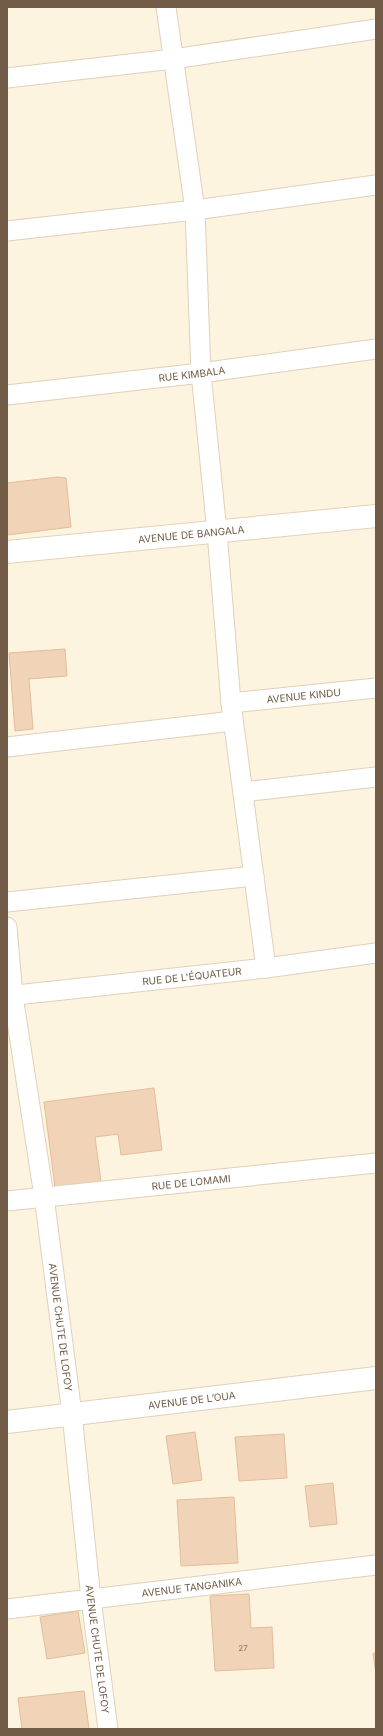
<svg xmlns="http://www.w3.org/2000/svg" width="383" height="1736" viewBox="0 0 383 1736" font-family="Inter,sans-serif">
<rect width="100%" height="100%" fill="#fcf4df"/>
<path fill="#f1d4b7" stroke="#e3bd98" d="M57,477L66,478L71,527L7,535V483Z
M65,649L67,676L29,679L33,729L15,731L9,653Z
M154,1088L162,1150L121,1155L118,1134L95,1137L101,1182L55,1187L44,1102Z
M195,1432L202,1480L173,1484L166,1436Z
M284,1434L287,1478L239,1481L235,1437Z
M333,1483L337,1524L310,1527L305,1486Z
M234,1497L238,1563L181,1566L177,1500Z
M249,1594L251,1628L272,1627L274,1668L215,1671L210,1596Z
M78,1611L85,1653L47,1659L40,1617Z
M373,1653H376V1675Z
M84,1691L89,1729H22L18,1698Z"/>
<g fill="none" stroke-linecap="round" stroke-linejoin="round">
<defs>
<g id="minor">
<path d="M166,7L195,210L201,373L217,532L231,703L266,968"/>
<path d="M7,78L173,59L376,29"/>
<path d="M7,231L195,210L376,185"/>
<path id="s1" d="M7,395L201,373L376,349"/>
<path id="s2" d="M231,703L376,688"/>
<path d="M7,747L233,721"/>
<path d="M243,792L376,777"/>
<path d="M7,902L254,876"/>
<path id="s3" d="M7,927L13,996L44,1196L72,1414L91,1599L108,1729"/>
<path id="s4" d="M7,996L266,968L376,953"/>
<path id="s5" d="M7,1201L376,1163"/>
<path id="s6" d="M7,1609L376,1565"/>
</g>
<g id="tertiary">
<path id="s7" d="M7,1422L376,1378"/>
</g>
<g id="secondary">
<path id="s8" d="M7,552L376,516"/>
</g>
</defs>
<use href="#minor" stroke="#dfd0bb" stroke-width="21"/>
<use href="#tertiary" stroke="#dfd0bb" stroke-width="24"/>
<use href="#secondary" stroke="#e4d2b9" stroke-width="24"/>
<use href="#minor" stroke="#fff" stroke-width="19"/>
<use href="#tertiary" stroke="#fff" stroke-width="22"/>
<use href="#secondary" stroke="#fff" stroke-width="22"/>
</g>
<g text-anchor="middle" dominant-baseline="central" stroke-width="3.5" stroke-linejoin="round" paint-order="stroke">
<g font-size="8" fill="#917963">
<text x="243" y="1648">27</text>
</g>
<g font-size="10" fill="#715b47" stroke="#fff8e5">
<text stroke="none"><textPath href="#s1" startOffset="186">RUE KIMBALA</textPath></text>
<text stroke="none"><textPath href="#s8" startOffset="185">AVENUE DE BANGALA</textPath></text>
<text stroke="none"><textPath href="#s2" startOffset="73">AVENUE KINDU</textPath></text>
<text stroke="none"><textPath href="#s4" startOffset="186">RUE DE L'ÉQUATEUR</textPath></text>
<text stroke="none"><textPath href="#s5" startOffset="185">RUE DE LOMAMI</textPath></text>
<text stroke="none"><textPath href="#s3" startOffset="404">AVENUE CHUTE DE LOFOY</textPath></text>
<text stroke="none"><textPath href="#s7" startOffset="186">AVENUE DE L’OUA</textPath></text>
<text stroke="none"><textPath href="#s6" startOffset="186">AVENUE TANGANIKA</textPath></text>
<text stroke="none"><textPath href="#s3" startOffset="728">AVENUE CHUTE DE LOFOY</textPath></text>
</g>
</g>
<rect width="383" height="1736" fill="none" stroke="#715b47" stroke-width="16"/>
</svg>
